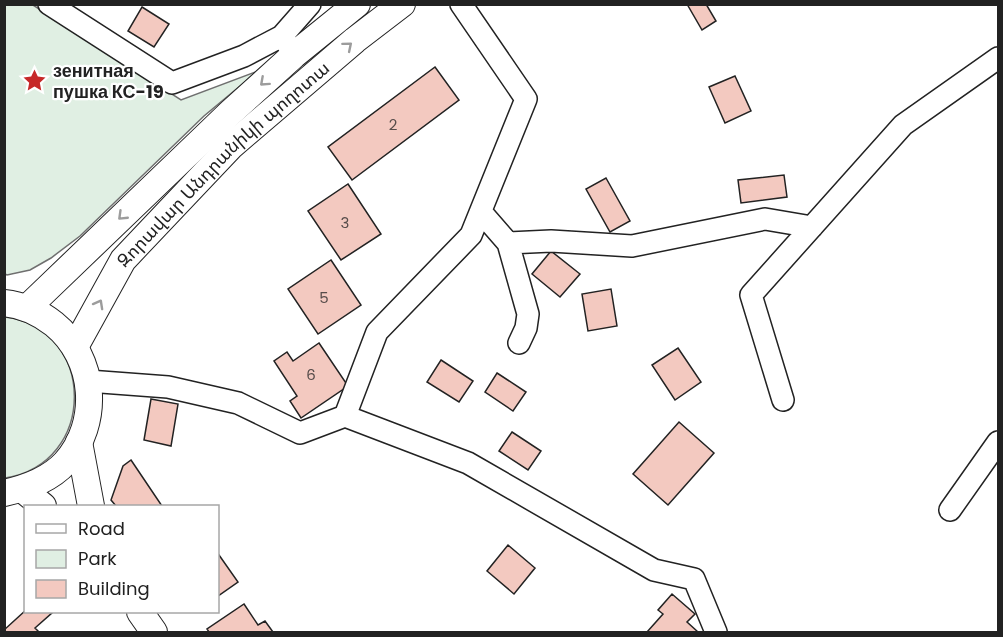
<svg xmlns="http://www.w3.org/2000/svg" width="1003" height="637" viewBox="0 0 1003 637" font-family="Poppins,'Noto Sans Armenian',sans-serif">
<rect width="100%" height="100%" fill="#fff"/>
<path fill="#e0efe3" stroke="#6f6f6f" stroke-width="1.5" d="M5,5H33L181,100L258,71L204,116L80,236L51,258L30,270L7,275L5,274Z
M5,317C97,328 98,464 5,478Z"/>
<path fill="#f3c9c0" stroke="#222" stroke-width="1.5" d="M687,4H706L716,21L702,30Z
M142,7L169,24L154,47L128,31Z
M435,67L459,100L352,180L328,147Z
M735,76L751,111L725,123L709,87Z
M784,175L787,197L741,203L738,180Z
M606,178L630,221L610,232L586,189Z
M348,184L381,234L341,260L308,211Z
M551,251L580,274L560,297L532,274Z
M331,260L361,305L318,334L288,289Z
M611,289L617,326L588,331L582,294Z
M319,343L348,386L301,418L290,401L297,396L274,361L287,352L293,361Z
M678,348L701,382L675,400L652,365Z
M441,360L473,381L459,402L427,382Z
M497,373L526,392L513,411L485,392Z
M151,399L178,404L171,446L144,440Z
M679,422L714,453L668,505L633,474Z
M512,432L541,451L528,470L499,451Z
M131,460L162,506H116L111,500L123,466Z
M508,545L535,568L514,594L487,571Z
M219,555L238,582L218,596V556Z
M672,594L695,614L687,622L698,632H647L663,614L658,610Z
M244,604L258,625L265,621L273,632H209L207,629Z
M26,610L53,612L35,628L39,632H4V630Z"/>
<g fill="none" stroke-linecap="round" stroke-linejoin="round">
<defs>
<path id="minor" d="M49,4L172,83L244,56L282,36
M290,48L282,36L310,4
M481,212L508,243L551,241L632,246L765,219L812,227
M508,243L528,314L526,328L519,343
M88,381L168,387L238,403L300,433L345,416L468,463L654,570L694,579L716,632
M783,400L751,295L903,125L998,58
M345,416L377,332L471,235L526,99L461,4
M950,510L998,442"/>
<g id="major">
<path d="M4,303C23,305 40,313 54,324C96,358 101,423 65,463C49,480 27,488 4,493"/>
<path d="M27,308L230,113L294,55L357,4"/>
<path id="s1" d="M75,347L123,260L231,146L355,40L402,4"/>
<path d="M79,442L91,506"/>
<path d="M22,489L43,506"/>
<path d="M140,612L154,632"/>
</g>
</defs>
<use href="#minor" stroke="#222" stroke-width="24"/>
<use href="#major" stroke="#222" stroke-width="28"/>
<use href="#minor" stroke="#fff" stroke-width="21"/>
<use href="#major" stroke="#fff" stroke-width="26"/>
</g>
<defs><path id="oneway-chevron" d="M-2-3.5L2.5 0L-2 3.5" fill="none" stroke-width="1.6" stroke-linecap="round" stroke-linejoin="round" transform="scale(1.5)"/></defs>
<g stroke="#9c9c9c">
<use href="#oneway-chevron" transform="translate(348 46) rotate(-40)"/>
<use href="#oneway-chevron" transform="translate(264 82) rotate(138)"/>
<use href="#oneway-chevron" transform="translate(122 216) rotate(136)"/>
<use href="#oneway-chevron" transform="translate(99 304) rotate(-61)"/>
</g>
<defs>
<symbol id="sight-bare" viewBox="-9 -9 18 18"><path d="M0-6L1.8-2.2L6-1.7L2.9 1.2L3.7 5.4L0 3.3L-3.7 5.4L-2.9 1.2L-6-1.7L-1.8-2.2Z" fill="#c62828" stroke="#fff" stroke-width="2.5" paint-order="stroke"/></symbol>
</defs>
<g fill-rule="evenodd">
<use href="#sight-bare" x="18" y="64" width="33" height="33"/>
</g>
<g text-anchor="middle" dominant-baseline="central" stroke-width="4.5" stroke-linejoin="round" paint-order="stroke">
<g font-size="15" fill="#564c4a">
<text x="393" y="124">2</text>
<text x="345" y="222">3</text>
<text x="324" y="297">5</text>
<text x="311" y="374">6</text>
</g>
<g font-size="18" font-weight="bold" fill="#222" stroke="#fff" text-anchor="start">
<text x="53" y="70">зенитная<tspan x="53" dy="21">пушка КС-19</tspan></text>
</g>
<g font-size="18" fill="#222" stroke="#fff">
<text stroke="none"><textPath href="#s1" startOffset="238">Զորավար Անդրանիկի պողոտա</textPath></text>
</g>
</g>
<rect width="1003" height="637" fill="none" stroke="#222222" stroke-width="12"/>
<rect x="24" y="505" width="195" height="108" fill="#ffffff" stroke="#a7a7a7" stroke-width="1.5"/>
<rect x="36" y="524" width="30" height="9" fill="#ffffff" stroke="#a7a7a7" stroke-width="1.5"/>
<text x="78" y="535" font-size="18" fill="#222222">Road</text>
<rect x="36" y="550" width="30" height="18" fill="#e0efe3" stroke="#a7a7a7" stroke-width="1.5"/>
<text x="78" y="565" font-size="18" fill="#222222">Park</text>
<rect x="36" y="580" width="30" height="18" fill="#f3c9c0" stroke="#a7a7a7" stroke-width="1.5"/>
<text x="78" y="595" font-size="18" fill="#222222">Building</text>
</svg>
